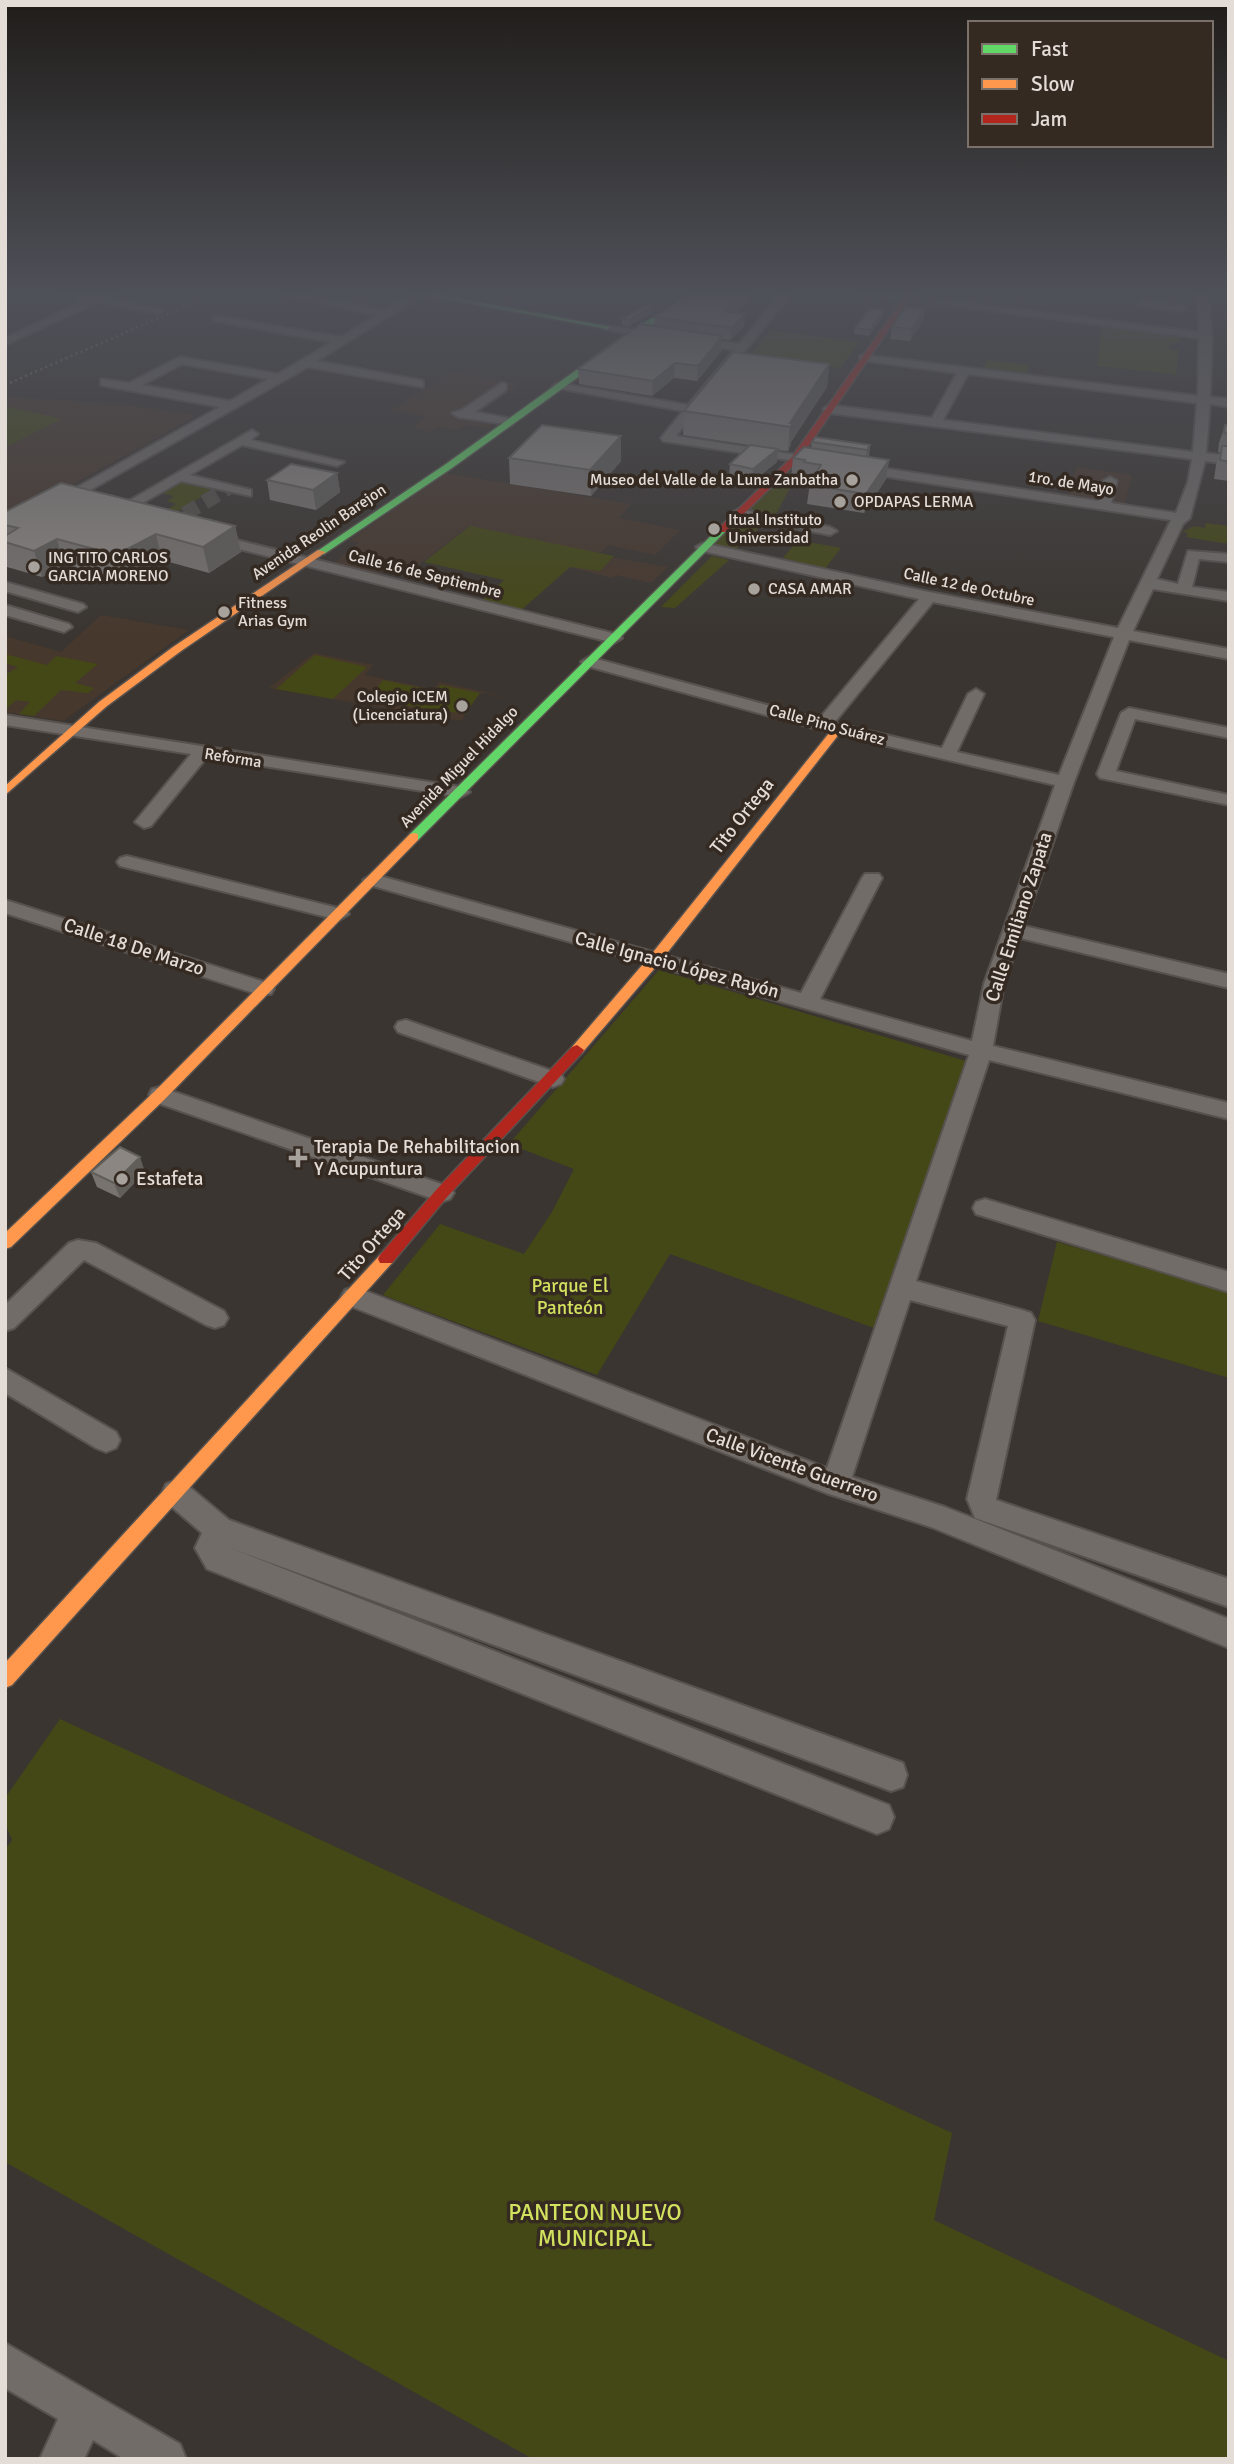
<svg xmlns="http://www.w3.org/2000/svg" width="1234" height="2464" viewBox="0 0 1234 2464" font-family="Signika,sans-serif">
<rect width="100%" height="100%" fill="#3a3530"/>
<path fill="#47382d" d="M453,372L520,384L473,418L495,423L488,429L465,425L456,431L438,427L430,432L412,428L427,417L391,410Z
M5,397L118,404L198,415L5,522Z
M1076,467L1132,475L1124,505L1068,497Z
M445,473L631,504L619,518L680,530L655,555L608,545L598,555L668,567L651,583L616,575L612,578L569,567L587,553L469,526L415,568L393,562L375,575L333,564L358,543L350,540Z
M101,615L189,630L63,721L5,712V636L61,652Z
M314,653L373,665L365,675L433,689L440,682L485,692L529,705L485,693L473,695L462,721L269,688Z"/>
<path fill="#444816" d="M1108,328L1182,336L1181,343L1171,342L1169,349L1179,350L1175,381L1174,374L1097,366L1101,330Z
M771,331L860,342L840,368L749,356Z
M987,360L1030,365L1026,375L982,370Z
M5,406L62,419L5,447Z
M789,473L797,474L778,511L729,555L707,550Z
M179,482L213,490L175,513L165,511L176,504L167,501L174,496L160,493Z
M1206,523L1229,526V544L1186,537L1188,533L1182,532L1194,526L1205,528Z
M470,526L614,556L600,571L570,567L519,612L480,602L504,580L424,562Z
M798,540L841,548L825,569L783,558Z
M712,556L729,560L675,608L661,607Z
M5,654L47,665L56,656L98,664L75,683L94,688L88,693L61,690L34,716L19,714L30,702L16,700L5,710V675L18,667L5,663Z
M315,655L367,667L333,699L276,689Z
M383,680L434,691L441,685L480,693L465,714L367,700Z
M659,970L966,1061L874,1328L670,1254L597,1375L383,1295L440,1224L524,1254L552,1212L574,1169L509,1144Z
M1057,1242L1229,1292V1378L1038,1321Z
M60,1719L952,2133L934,2220L1229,2361V2459H533L5,2162V1850L12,1840L5,1823V1798Z"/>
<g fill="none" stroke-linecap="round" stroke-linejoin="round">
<path stroke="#544e49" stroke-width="15" stroke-dasharray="15 8" stroke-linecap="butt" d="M165,526L228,488"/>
<defs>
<path id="street" d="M59,293H115L108,298L163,310L158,313L98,302L5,345V338L86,300Z
M293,293L385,310L413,293H426L317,361L419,380L423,381V387L308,367L5,538V528L220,407L105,386L101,385V379L129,383L180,357L278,374L332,342L213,321V317L217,316L341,337L377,315L286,296ZM182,364L268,379L230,401L142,385Z
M781,293H792L676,436L816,458L823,462L821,465L663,441L661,438L683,411L552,387L558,383L688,405L734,350L607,330L603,329V325L739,344Z
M855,293H887L1199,332L1198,293H1208L1212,336L1210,397L1229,399V407L1210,404L1206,453L1229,456V464L1205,461L1190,518L1183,524L1157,579L1178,584L1188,551L1229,554V562L1199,559L1192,587L1229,592V601L1153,589L1133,631L1229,649V659L1129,640L1074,782L1024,926L1229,974V988L1020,938L1004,984L993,1046L1229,1103V1119L989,1060L916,1281L1022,1310L1031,1313L1035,1320L996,1500L1229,1579V1607L975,1518L967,1499L1008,1326L910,1300L852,1477L945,1507L1229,1619V1648L931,1527L826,1493L345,1304L341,1297L345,1290L354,1287L363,1290L827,1468L969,1055L366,884L363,880L373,874L380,876L801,993L862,878L865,874H879L882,878L820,999L972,1041L984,984L1055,785L832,733L583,665L581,662L589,657L819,719L919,599L698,550L696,547L703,543L929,592L1118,628L1171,520L856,472L849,468L856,464L1098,501L1103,481L1110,477L1117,481L1111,503L1176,513L1188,482L1192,459L829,413L823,409L829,405L932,418L957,373L860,360V356L864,355L1198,396L1199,338ZM968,374L1197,403L1193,452L943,420ZM933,602L1114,637L1059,775L957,752L984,694L976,689L968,694L942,748L834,723Z
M1143,301L1182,305L1187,308L1182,311L1139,306L1138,304Z
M502,383L506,384V390L475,412L512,419V425L458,417L452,413L462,410Z
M252,430L258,434L251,440L344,462L337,466L242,445L190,475L251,490V496L181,481L139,505L127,502Z
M739,509L830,527L837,531L830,535L734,516L732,513Z
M208,533L620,635L622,638L614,643L203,540L201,537Z
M5,582L83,604L86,607L78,612L5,591Z
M5,605L69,624L72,627L64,632L5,615Z
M1129,708L1229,728V738L1135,719L1116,771L1229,795V805L1100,778L1097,774L1121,713Z
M5,715L461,787L470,792L461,797L207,757L151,826L144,828L135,822L191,754L5,725Z
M127,856L346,910L349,914L339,920L120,866L117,862L120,858Z
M5,900L271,984L274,989L271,994H257L5,913Z
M406,1020L561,1074L564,1079L561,1084L553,1087L398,1032L395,1027L398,1022Z
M160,1087L450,1187L454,1193L450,1199L442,1202L152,1101L149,1095L152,1089Z
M985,1199L1229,1272V1292L976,1214L973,1208L976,1202Z
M78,1240L96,1243L224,1311L228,1318L224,1325L215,1328L206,1325L84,1260L14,1328L5,1331V1305L69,1243Z
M5,1368L116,1432L120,1440L116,1448L106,1452L96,1448L5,1393Z
M176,1480L186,1484L229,1520L903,1763L907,1775L903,1787L891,1791L225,1546L889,1805L894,1817L889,1829L877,1834L207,1569L195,1548L202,1533L166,1502L162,1493L166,1484Z
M5,2343L180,2444L186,2459H124L93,2440L84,2459H40L58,2419L5,2388Z"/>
<path id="fast" d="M414,293H430L611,327L607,329Z
M694,293H702L638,334L452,468L324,554L316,552L446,464L632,330Z
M719,528L727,530L418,840H410V834Z"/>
<path id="slow" d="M318,550L326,552L181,651L107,706L5,795V786L99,702L173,647Z
M834,727L843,729L660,962L582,1053H572L570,1050L572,1047L650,956Z
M414,833L418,834V840L165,1099L11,1247L5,1249V1233L155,1091L410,834Z
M386,1253L392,1255L394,1259L392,1263L12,1685L5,1688V1663L380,1255Z"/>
<path id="jam" d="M907,293H914L798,461L725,532H719V528L792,457Z
M577,1045L584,1050L582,1053L447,1197L392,1263H380L378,1259L380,1255L437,1189L572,1047Z"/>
</defs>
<use href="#street" stroke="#58524f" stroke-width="4"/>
<use href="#fast" stroke="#58524f" stroke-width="3"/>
<use href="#slow" stroke="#58524f" stroke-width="3"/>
<use href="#jam" stroke="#58524f" stroke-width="3"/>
<use href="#street" fill="#716c68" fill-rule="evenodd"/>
<use href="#fast" fill="#63d668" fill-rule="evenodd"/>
<use href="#slow" fill="#ff974d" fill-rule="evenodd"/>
<use href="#jam" fill="#b3261e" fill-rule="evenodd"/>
<path stroke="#787370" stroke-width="2.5" stroke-dasharray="2 3.5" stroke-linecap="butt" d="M5,385L216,293"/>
</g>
<path fill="#78736f" d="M756,293L736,313L744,326L730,340L722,339L721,351L697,381L674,378L652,396L579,384L578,369L654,326L655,317Z
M925,309L923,321L910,341L890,339L892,327Z
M653,312L629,326L622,325V319Z
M883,316L869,336L854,334L855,328Z
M829,364L827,387L791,442L790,447L788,451L778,450L777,462L752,482L729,477L730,464L749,445L683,435L684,411Z
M1225,425H1229V481L1214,479L1216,465L1220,452H1218L1219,443Z
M621,436V461L591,496L510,484L509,458Z
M812,442L870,445L869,457L889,460L886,479L864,513L807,504L810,483L802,482V479L791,477L793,458L811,448Z
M337,473L340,492L316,510L270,500L267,480Z
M5,512L235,526L241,552L209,573L162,560L124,582L64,565L42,577L7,567L5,561Z
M91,1172H145L120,1198L97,1187Z"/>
<path fill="#615e5a" d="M745,293H756L725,324V312Z
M653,306V312L629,326V320Z
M925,309L923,321L910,341L911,329Z
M884,310L883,316L869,336L870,330Z
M745,314L744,326L730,340L731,328Z
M722,336L721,351L697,381L698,366Z
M675,363L674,378L652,396L653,381Z
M829,364L827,387L791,442L790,447L788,451L790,423Z
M621,436V461L591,496L590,470Z
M870,445L868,458L865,463L867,450Z
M778,449L777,462L752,482L753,469Z
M889,460L886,479L864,513L866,494Z
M337,473L340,492L316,510L313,490Z
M235,526L241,552L209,573L203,547Z
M156,534L162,560L124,582L116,555Z
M57,539L64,565L42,577L34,551Z
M140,1157L145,1172L120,1198L114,1183Z"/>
<path fill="#8b8681" stroke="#615e5a" stroke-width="2" d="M692,293H745L725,312L745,314L731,328L655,317Z
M647,305L653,306L629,320L622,319Z
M906,307L925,309L911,329L892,327Z
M870,308L884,310L870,330L855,328Z
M641,324L722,336L698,366L675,363L653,381L578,369Z
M733,352L829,364L790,423H793L790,427L684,411Z
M542,425L621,436L590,470L509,458Z
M1225,425H1229V434L1224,433Z
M815,437L870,445L867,450L812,442Z
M750,445L778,449L753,469L730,464Z
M1222,446H1229V462L1220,460Z
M804,447L889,460L866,494L809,485L821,465L804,462L805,460L793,458Z
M291,464L337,473L313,490L267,480Z
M61,483L235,526L203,547L156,534L116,555L57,539L34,551L5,542V536L18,528L5,525V512Z
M120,1147L140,1157L114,1183L91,1172Z"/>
<linearGradient id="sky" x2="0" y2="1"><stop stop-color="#201d1a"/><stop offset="0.46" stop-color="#4f5159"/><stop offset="1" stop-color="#4f5159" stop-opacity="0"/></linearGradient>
<rect width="1234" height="638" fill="url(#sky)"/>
<g fill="#a8a29d" stroke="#352a22" stroke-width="2.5">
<circle cx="852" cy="480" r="7"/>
<circle cx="840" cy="502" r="7"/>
<circle cx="714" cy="529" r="7"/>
<circle cx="34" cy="567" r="7"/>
<circle cx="754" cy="589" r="7"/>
<circle cx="224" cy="612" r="7"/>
<circle cx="462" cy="706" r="7"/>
<path d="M294.5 1147.5h7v7h7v7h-7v7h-7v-7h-7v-7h7z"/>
<circle cx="122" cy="1179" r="7"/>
</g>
<g text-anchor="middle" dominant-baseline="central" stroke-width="7" stroke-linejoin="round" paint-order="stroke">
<g font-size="16" fill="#e4dcd7" stroke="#352a22" text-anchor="start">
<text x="838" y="480" text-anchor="end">Museo del Valle de la Luna Zanbatha</text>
<text x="854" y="502">OPDAPAS LERMA</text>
<text x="728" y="520">Itual Instituto<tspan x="728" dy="18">Universidad</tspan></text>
<text x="48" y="558">ING TITO CARLOS<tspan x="48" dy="18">GARCIA MORENO</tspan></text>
<text x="768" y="589">CASA AMAR</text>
<text x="238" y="603">Fitness<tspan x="238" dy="18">Arias Gym</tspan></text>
<text x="448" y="697" text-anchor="end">Colegio ICEM<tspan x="448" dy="18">(Licenciatura)</tspan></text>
</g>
<g font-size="16" fill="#e4dcd7" stroke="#352a22">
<text transform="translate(1071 483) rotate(9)">1ro. de Mayo</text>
<text transform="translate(319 532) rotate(-34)">Avenida Reolin Barejon</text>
<text transform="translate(425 574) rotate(14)">Calle 16 de Septiembre</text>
<text transform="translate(969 587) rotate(12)">Calle 12 de Octubre</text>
<text transform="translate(827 725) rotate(15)">Calle Pino Suárez</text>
<text transform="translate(233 758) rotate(9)">Reforma</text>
<text transform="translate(459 767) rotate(-46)">Avenida Miguel Hidalgo</text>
</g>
<g font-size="19" fill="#e4dcd7" stroke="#352a22">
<text transform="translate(742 816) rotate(-52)">Tito Ortega</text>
<text transform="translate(1019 917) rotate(-72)">Calle Emiliano Zapata</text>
<text transform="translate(134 947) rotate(18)">Calle 18 De Marzo</text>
<text transform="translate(677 965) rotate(15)">Calle Ignacio López Rayón</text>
<text transform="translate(372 1244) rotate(-49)">Tito Ortega</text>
<text transform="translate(792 1465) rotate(20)">Calle Vicente Guerrero</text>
</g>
<g font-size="19" fill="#e4dcd7" stroke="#352a22" text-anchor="start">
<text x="314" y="1147">Terapia De Rehabilitacion<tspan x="314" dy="22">Y Acupuntura</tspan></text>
<text x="136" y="1179">Estafeta</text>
</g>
<g font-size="19" fill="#d2e15e" stroke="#352a22">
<text x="570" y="1286">Parque El<tspan x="570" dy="22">Panteón</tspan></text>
</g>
<g font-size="23" fill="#d2e15e" stroke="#352a22">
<text x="595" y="2212">PANTEON NUEVO<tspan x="595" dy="26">MUNICIPAL</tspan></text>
</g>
</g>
<rect width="1234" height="2464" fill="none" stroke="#e4dcd7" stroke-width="14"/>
<rect x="968" y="21" width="245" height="126" fill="#352a22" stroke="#7b716a" stroke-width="2"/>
<rect x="982" y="44" width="35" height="10" fill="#63d668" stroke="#7b716a" stroke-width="2"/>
<text x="1031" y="56" font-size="21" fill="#e4dcd7">Fast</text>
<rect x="982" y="79" width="35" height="10" fill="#ff974d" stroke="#7b716a" stroke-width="2"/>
<text x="1031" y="91" font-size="21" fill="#e4dcd7">Slow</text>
<rect x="982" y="114" width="35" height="10" fill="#b3261e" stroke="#7b716a" stroke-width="2"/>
<text x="1031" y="126" font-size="21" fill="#e4dcd7">Jam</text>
</svg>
